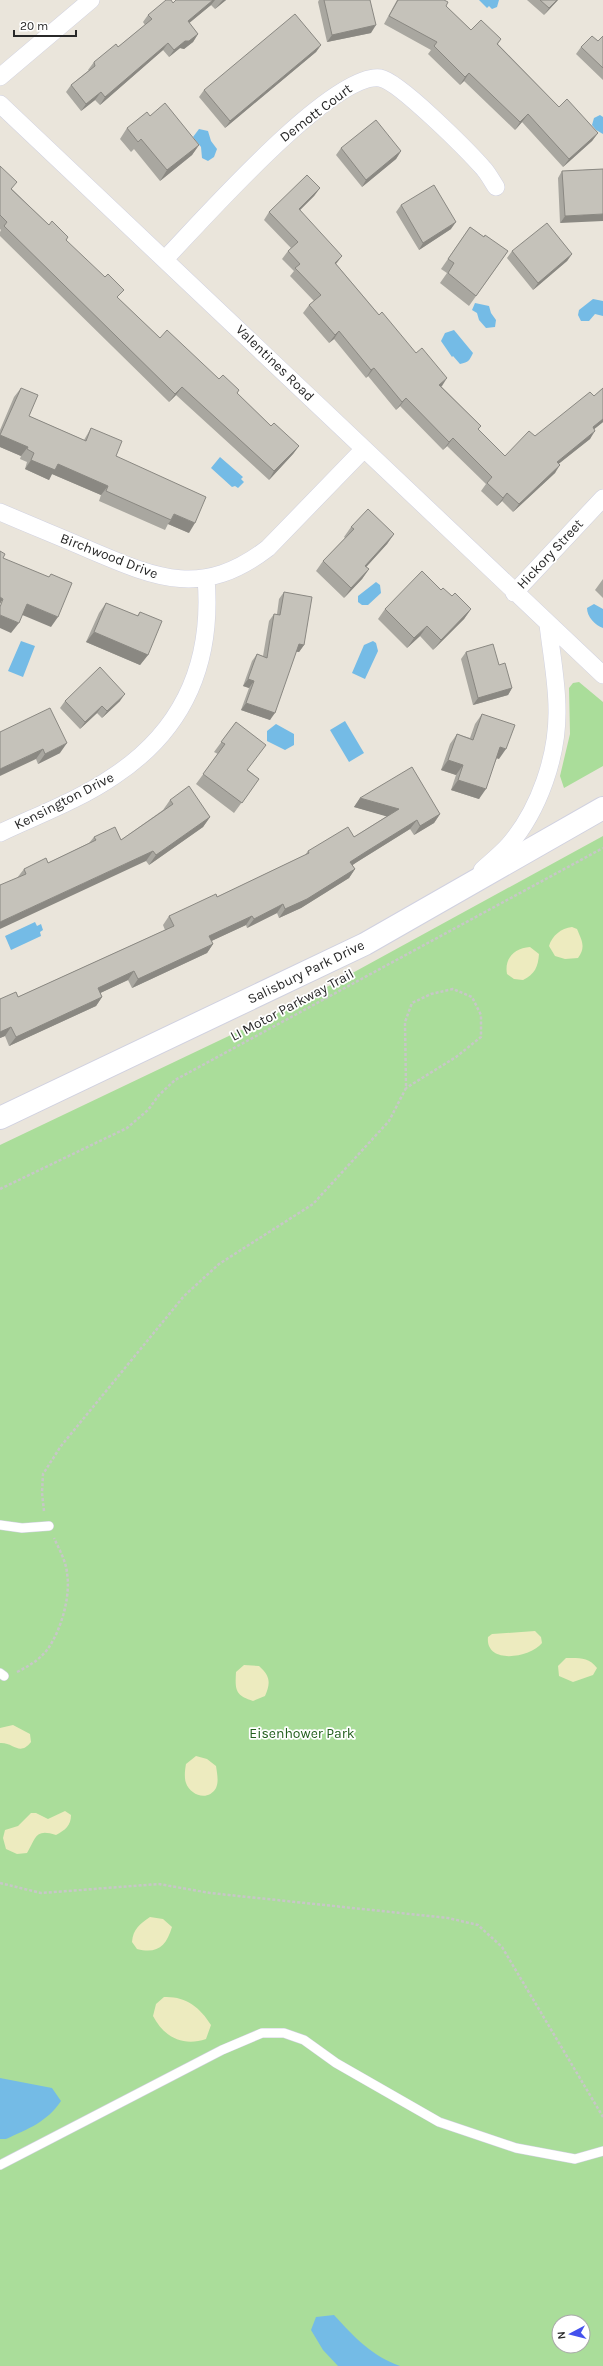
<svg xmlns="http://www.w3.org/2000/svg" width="603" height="2366" viewBox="0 0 603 2366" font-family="Karla,sans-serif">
<rect width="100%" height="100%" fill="#eae5db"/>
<path fill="#aadd9a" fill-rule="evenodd" d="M579,682L603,702V766L564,788L560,776L570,734L569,688L573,683Z
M603,836V2366H0V1145L294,1005ZM559,2322H583V2346H559Z"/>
<path fill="#edebbf" d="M572,927L577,929C582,941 586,947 578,958L565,959L555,956L549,946C552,936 561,928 572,927Z
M530,947L539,954C538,967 535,974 523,980L514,979L507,974C504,958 515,948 530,947Z
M535,1631L541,1637L542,1643C530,1658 485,1665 488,1637L492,1634Z
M566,1658C579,1658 589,1657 597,1668L593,1675L573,1682L559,1676L558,1666Z
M244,1665L259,1666C270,1676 271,1682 265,1696L253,1701C235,1695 235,1690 236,1672Z
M13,1725L30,1734L31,1742C19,1757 14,1742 0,1743V1728Z
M196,1756L207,1759L216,1766C217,1773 219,1782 216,1788C208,1802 190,1795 186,1783C184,1778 185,1769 186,1764Z
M65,1811L71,1815C71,1826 65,1830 56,1835C35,1828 36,1838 27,1853L17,1854L6,1849L3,1838L5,1830L18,1826L31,1813H36L48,1819Z
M150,1917L163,1919L172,1927C166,1947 157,1954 137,1949L132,1942C133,1929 140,1924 150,1917Z
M164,1997C185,1996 200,2007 211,2025L206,2039C183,2047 164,2037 153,2016L156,2004Z"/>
<path fill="#74bbe6" d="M479,0H499L497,7L492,9L489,6L487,8Z
M600,115L603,117V134L596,130L592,125L594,118Z
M199,129L208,131L211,141L217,149L214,157L208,161L202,158L201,147L193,137Z
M593,299L603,301V316L595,314L589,321H581L578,315L579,310Z
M475,303L489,306L491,313L496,320L495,327L486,328L479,320L477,313L472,310Z
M454,330L473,353C469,361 469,362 460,364L453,356L452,357L441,341L445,333Z
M220,457L243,477L241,479L244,482L238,488L235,486L232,487L211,468Z
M376,582L380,585L381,593L368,605H362L358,602V596Z
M594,604L603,609V628C595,625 587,617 587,608Z
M21,641L35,646L23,677L8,671Z
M373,641L376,643L378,651L365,679L352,673L364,645Z
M345,721L364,753L349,762L330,730Z
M276,724L294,734V745L285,750L267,741V731Z
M35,922L37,926L41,924L43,930L40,932L41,936L11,950L5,936Z
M0,2078L52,2088L61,2101C47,2122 28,2129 6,2139H0Z
M334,2315C354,2337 372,2356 400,2366H338L323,2350L311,2330L316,2317Z"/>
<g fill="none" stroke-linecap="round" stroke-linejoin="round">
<defs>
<path id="lane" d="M0,1525L22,1528L49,1526
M0,1673L4,1676
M0,2165L222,2050L262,2033H284L304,2040L336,2063L439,2122L516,2148L575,2159L603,2151"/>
<path id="street" d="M0,77L91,0
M0,104L603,675
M165,259C200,223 332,72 380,78C399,81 469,152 484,169C489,175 492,181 496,187
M0,512C30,525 60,537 90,550C158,579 203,598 268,548L364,449
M514,593L603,498
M0,833C38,815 79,800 114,776C185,729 213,662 206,578
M482,870C491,862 501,854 509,845C539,810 558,756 557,709C557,681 551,652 548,624"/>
<path id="secondary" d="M0,1118L365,944L603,808"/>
</defs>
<use href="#lane" stroke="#d0d1e0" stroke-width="10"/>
<use href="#street" stroke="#d0d1e0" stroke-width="18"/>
<use href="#secondary" stroke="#d0d1e0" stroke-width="24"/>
<path stroke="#c7c7c7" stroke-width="2.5" stroke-dasharray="3 2" stroke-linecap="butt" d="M0,1189L127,1128L148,1110L159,1095L175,1080L603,848
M44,1511L42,1493L43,1474L61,1446L184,1296L219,1264L313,1204L389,1121L406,1088L405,1022L412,1003L431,994L453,989L472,997L481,1015V1037L456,1057L406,1088
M17,1672C29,1666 39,1660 47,1650C61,1631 71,1596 67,1573C66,1561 59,1549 54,1538
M0,1883L41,1893L159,1884L210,1893L448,1918L478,1925L502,1947L603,2117"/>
<use href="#lane" stroke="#fff" stroke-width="9"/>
<use href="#street" stroke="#fff" stroke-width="17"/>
<use href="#secondary" stroke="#fff" stroke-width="22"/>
</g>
<path fill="#a9a7a0" d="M176,0H226L215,9L211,5L189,23L198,34L193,42L184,49L180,48L169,57L163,50L100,105L95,100L81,111L66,92L71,85L89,70H88L94,62L118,47L145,25L143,22L148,15L173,3Z
M319,0H370L371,33L327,42L318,2Z
M397,0H444L446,6L471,30L501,39L498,44L559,107L598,133L592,141L563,167L522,122L515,130L464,81L460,85L428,54L431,50L384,24Z
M527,0H558L544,15Z
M603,36V80L576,54L581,47L598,41Z
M321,45L316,52L225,128L199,97L204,90Z
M150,116L199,145L192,155L160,181L134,149L131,152L120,139L127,128Z
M341,148L401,151L396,159L362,187L336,155Z
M0,166L12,189L49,225L68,237L66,240L118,298L160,338L219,379L239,390L237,393L271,426L299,446L293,454L269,480L176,395L169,402L0,236V232L1,230L0,229Z
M603,169L560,223L558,178L562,171Z
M320,188L314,196L300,210L336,264L379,315L442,386H441L481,426L478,430L505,456L594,396L603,388V422L594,429L590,439L559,463L555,473L513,512L502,501L497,506L481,491L486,484L447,446L443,450L400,406L396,410L368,376L366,378L334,339L329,343L303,313L309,305L314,301L290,276L294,271L282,259L288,251L291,248L264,220L269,212Z
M401,205L451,229L419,250L396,212Z
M470,227L484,237L508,251L469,306L440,283L447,273L441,269Z
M512,251L572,254L567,261L533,290L507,258Z
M21,388L29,416L84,440L91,428L116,456L189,533L168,524L165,530L99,501L101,495L52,474L49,480L25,469L27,462L20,459L21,456L0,447V430L14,397Z
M351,527L394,534L387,544L366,567L369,569L362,579L344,598L316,571L323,561L345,538L344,537Z
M603,579V598L595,590Z
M441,590L452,596L471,609L464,619L433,650L420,636L407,648L378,619L385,609Z
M284,592L304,645L299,652H296L270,720L241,710L249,688L243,686L252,661L257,654L263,656L269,621L274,614H277L279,599Z
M106,603L137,616L140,612L148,655L140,665L86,642L99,613Z
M466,652L499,665L512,688L508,695L473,705L461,659Z
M65,701H120L102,718L97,713L80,729L60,708Z
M482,714L499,759L497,758L479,799L451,790L456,775L441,770L450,744L457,734L470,738L475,724Z
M236,722L248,770L259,779L234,813L196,784L218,754L214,752Z
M0,732L60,753L38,764L36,759Z
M360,798L440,814L434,823L414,835L410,829L357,862L352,865L355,869L349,878L301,908L279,918L277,913L247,928L246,925L211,941L213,944L207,953L132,988L128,980L100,993L102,997L96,1006L9,1046L5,1036L0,1038V999L18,997L165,930L163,925L169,916L217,897L305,855L308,851L354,837L387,816L354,807Z
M170,800L210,817L203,827L149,865L146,861L17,878L24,869L48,863L89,843L94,837L121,840L163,810Z"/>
<path fill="#8a8882" d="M213,0H215L211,5L182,29L188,21Z
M223,0H226L215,9L221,2Z
M557,0H558L544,15L549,8Z
M376,25L371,33L327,42L332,35Z
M198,34L193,42L184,49L180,48L169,57L174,50L185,41Z
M168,43L163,50L100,105L105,97Z
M321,45L316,52L225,128L230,121Z
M469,73L464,81L460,85L465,77Z
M101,92L95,100L81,111L86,104Z
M528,114L522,122L515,130L520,122Z
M598,133L592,141L563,167L569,159Z
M199,145L192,155L160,181L167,170Z
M401,151L396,159L362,187L366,180Z
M320,188L314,196L293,217L299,209Z
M603,214V221L560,223L565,216Z
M456,222L451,229L419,250L423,243Z
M572,254L567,261L533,290L538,283Z
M342,256L336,264L329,271L335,263Z
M339,331L334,339L329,343L335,335Z
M374,368L368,376L366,378L371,370Z
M447,378L442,386L433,393L439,385Z
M182,387L176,395L169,402L175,394Z
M406,398L400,406L396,410L402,402Z
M603,419V422L587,435L593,427Z
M595,431L590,439L551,470L557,462Z
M0,435L28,447L21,456L0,447Z
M453,438L447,446L443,450L449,442Z
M299,446L293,454L269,480L274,471Z
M31,460L58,464L108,486L101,495L52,474L49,480L25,469Z
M560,465L555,473L513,512L519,504Z
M507,493L502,501L497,506L503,498Z
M174,514L195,523L189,533L168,524L171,520Z
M394,534L387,544L358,576L365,566Z
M369,569L362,579L344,598L351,588Z
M0,597L3,599L0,604Z
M27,604L58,617L51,627L20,614Z
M471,609L464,619L433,650L441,640Z
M0,615L19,623L11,633L0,628Z
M427,626L420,636L407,648L414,638Z
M94,632L148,655L140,665L86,642Z
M299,644L304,645L299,652L294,651Z
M248,679L254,681L249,688L243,686Z
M512,688L508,695L473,705L478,698Z
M125,694L120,701L102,718L107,711Z
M246,703L275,713L270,720L241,710Z
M102,706L97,713L80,729L85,722Z
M67,743L60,753L38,764L45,754Z
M500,747L506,749L499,759L493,757Z
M43,749L36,759L0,776V769Z
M448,760L463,765L456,775L441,770Z
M458,780L486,789L479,799L451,790Z
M360,798L399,809L392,818L354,807Z
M440,814L434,823L414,835L420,826Z
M210,817L203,827L149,865L156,855Z
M417,820L410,829L357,862L344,871L350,862L364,853Z
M153,851L146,861L0,929V922Z
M355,869L349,878L301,908L279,918L285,909Z
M283,904L277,913L247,928L254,919Z
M252,916L246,925L203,945L209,936Z
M213,944L207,953L132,988L138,979Z
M134,971L128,980L92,997L98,988Z
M102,997L96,1006L9,1046L16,1037Z
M11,1027L5,1036L0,1038V1032Z"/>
<path fill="#c5c2ba" stroke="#8a8882" d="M166,0H171L173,3L176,0H213L188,21L198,34L189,41H185L174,50L168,43L105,97L101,92L86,104L71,85L95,66L94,62L116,44L118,47L152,19L148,15Z
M324,0H370L376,25L332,35Z
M398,0H444L448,2L446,6L471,30L481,20L501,39L497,44L559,107L567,99L598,133L569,159L528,114L520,122L469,73L465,77L434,46L437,42L389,16Z
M540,0H557L549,8Z
M295,14L321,45L230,121L204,90Z
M592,36L598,41L603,36V68L581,47Z
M165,103L199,145L167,170L141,139L138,142L127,128L147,112L150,116Z
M376,120L401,151L366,180L341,148Z
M0,166L17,182L11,189L49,225L52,221L68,237L66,240L105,277L108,274L124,290L117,297L160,338L167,330L219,379L223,375L239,390L237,393L271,426L274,423L299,446L274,471L182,387L175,394L4,226L7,222L0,215Z
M603,169V214L565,216L562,171Z
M307,175L320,188L299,209L342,256L335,263L379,315L382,312L416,353L422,348L447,378L439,385L481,426L478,429L505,456L529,431L535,436L590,392L594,396L603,388V419L593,427L595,431L557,462L560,465L519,504L507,493L503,498L487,483L492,477L453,438L449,442L406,398L402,402L374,368L371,370L339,331L335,335L309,305L321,295L295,268L300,264L288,251L298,242L269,212Z
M434,185L456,222L423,243L401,205Z
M547,223L572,254L538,283L512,251Z
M470,227L484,237L485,235L508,251L476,296L448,273L454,263L448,259Z
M21,388L38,395L29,416L86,441L91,428L122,441L116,456L206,497L195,523L174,514L171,520L106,491L108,486L58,464L55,470L31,460L34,453L27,449L28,447L0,435Z
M368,509L394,534L365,566L369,569L351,588L323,561L354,529L351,527Z
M0,551L5,554L3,558L49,577L51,574L72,583L58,617L27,604L19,623L0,615V607L3,599L0,597Z
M422,571L441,590L443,588L452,596L455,593L471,609L441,640L427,626L414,638L385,609Z
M284,592L312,597L304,645L299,644L275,713L246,703L254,681L248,679L257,654L267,658L274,614L280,615Z
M106,603L138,616L140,612L162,621L148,655L94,632Z
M493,644L499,665L505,663L512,688L478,698L466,652Z
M100,667L125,694L107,711L102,706L85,722L65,701Z
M50,708L67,743L45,754L43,749L0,769V732Z
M482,714L515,725L506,749L500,747L486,789L458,780L463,765L448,760L457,734L473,740Z
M236,722L266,745L247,770L259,779L242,803L203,774L225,744L221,742Z
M412,767L440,814L420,826L417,820L364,853L350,862L355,869L307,899L285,909L283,904L254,919L252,916L209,936L213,944L138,979L134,971L98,988L102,997L16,1037L11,1027L0,1032V999L16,992L18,997L174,926L169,916L216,894L217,897L309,853L308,851L348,827L354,837L399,809L360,798Z
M189,786L210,817L156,855L153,851L0,922V885L26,874L24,869L46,858L48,863L96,840L94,837L115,827L121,840L173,804L170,800Z"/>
<g text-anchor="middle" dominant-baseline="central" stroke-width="3.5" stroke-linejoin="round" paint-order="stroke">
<g font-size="14" fill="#282828" stroke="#fff">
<text transform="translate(316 113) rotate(-37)">Demott Court</text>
<text transform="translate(275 363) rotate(44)">Valentines Road</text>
<text transform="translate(550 554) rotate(-47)">Hickory Street</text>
<text transform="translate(109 556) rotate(21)">Birchwood Drive</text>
<text transform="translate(64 801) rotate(-27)">Kensington Drive</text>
<text transform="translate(306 972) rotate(-26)">Salisbury Park Drive</text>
<text transform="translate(292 1005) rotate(-28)">LI Motor Parkway Trail</text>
</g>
<g font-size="14" fill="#24601e" stroke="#fff">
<text x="302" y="1733">Eisenhower Park</text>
</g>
</g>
<g transform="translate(571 2334) rotate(263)"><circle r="19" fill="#ffffff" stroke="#a9a9a9"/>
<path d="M0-3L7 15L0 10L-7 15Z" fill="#4451ed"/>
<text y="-6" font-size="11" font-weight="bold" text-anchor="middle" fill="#282828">N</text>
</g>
<path d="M14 30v6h62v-6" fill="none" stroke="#282828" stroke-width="2"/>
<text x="20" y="30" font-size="12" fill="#282828" stroke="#ffffff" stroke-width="3" paint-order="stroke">20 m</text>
</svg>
